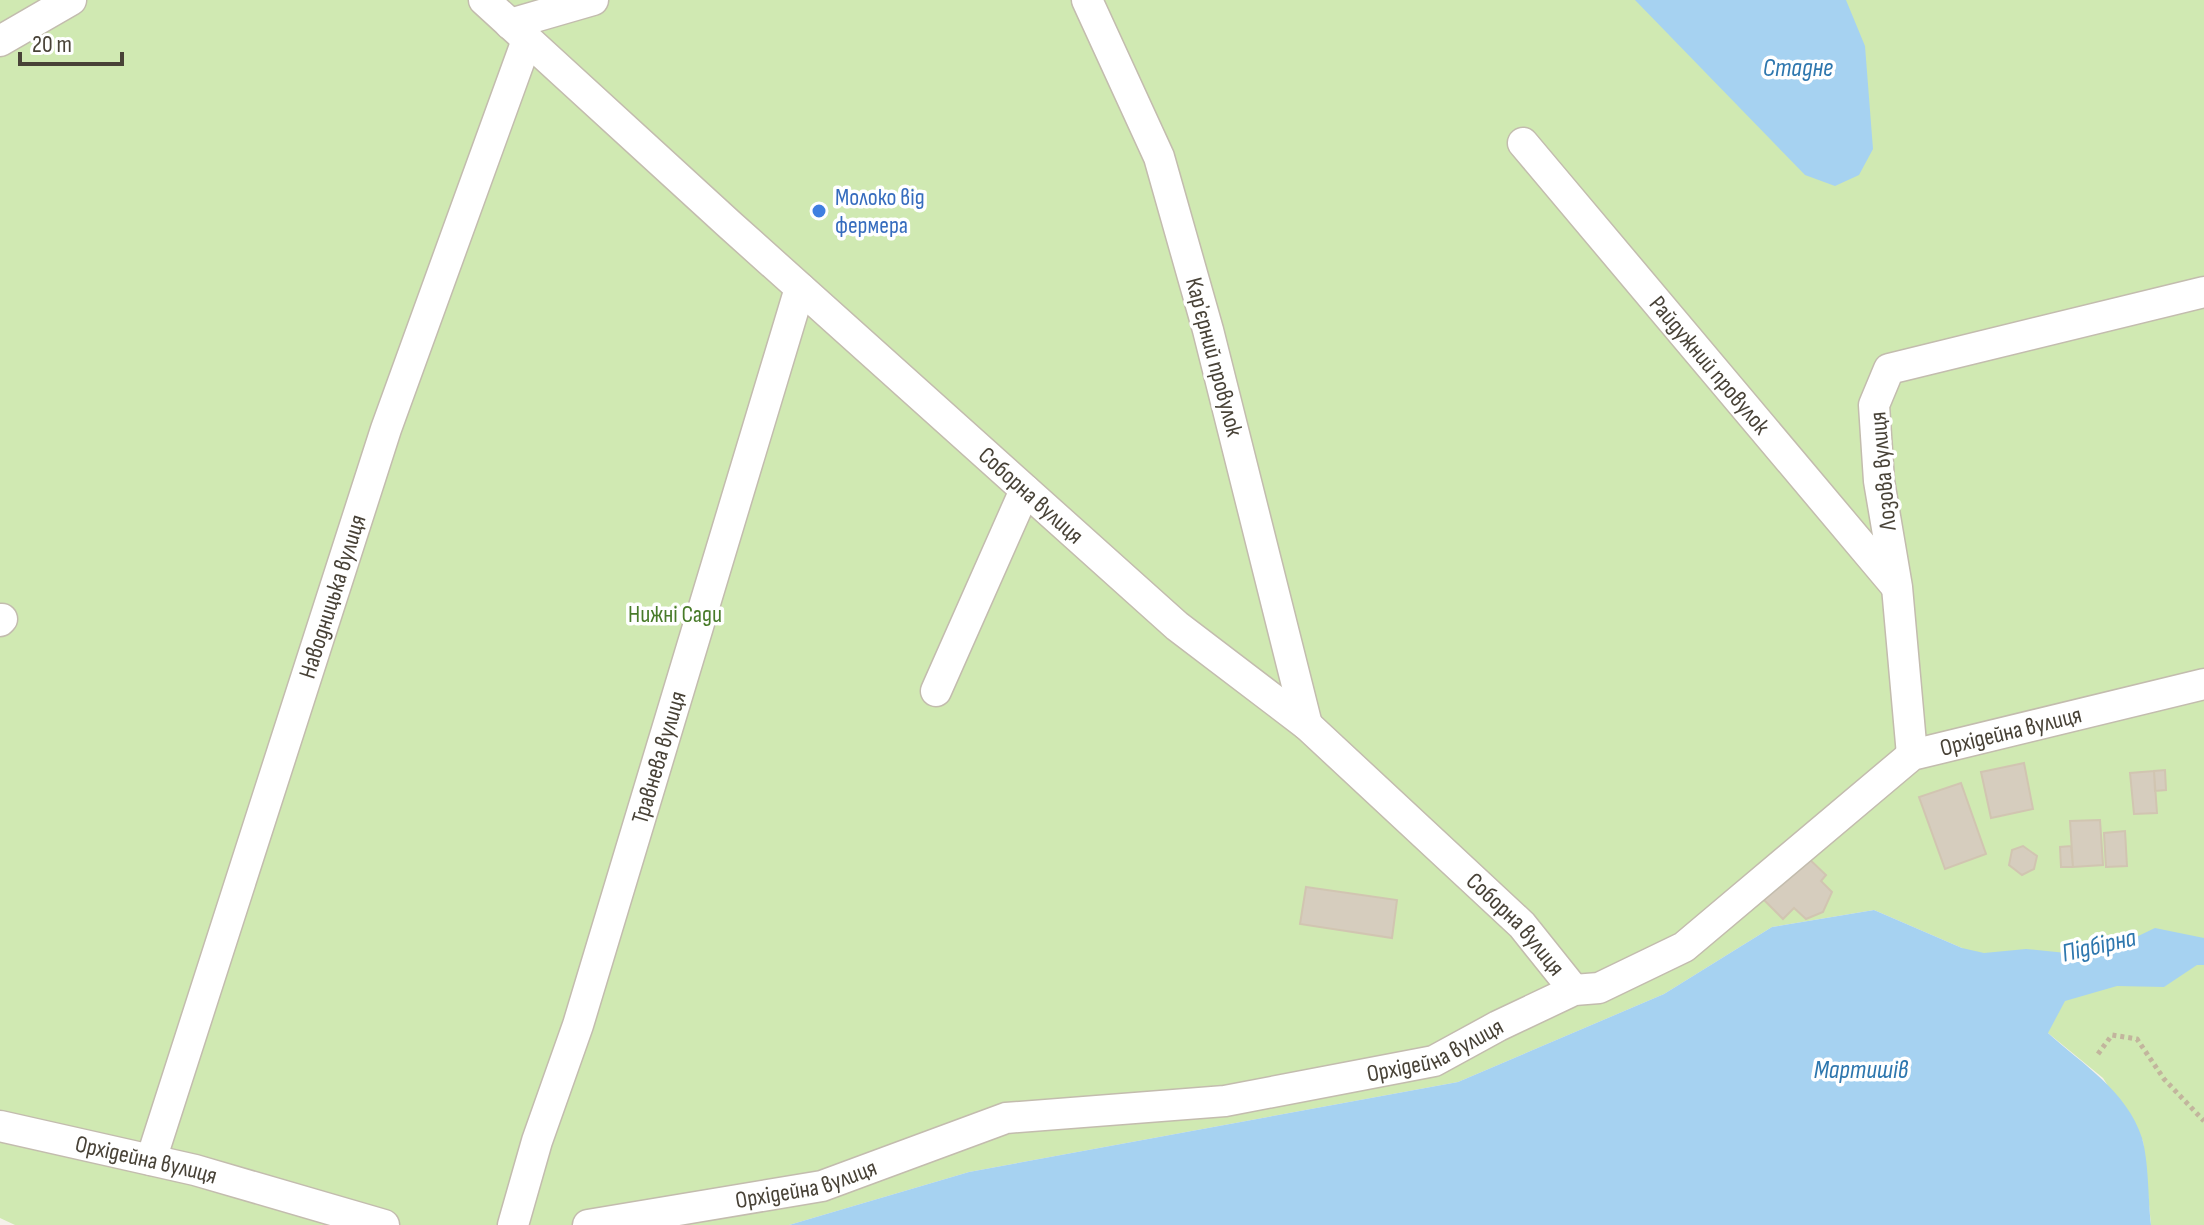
<svg xmlns="http://www.w3.org/2000/svg" width="2204" height="1225" viewBox="0 0 2204 1225" font-family="'Sofia Sans Condensed',sans-serif">
<rect width="100%" height="100%" fill="#f5f1e9"/>
<path fill="#d0e9b2" d="M0,0H2204V1225H2151L2143,1141L2103,1078L2048,1033L1962,948L1874,910L1772,927L1664,994L1458,1082L969,1172L789,1225H15L0,1218Z"/>
<path fill="#a6d2f1" d="M1635,0H1846L1865,46L1873,149L1859,175L1835,186L1805,175Z
M1874,910L1962,948L1984,953L2026,949L2096,956L2155,928L2204,938V965H2197L2164,987L2117,986L2065,1001L2048,1033C2082,1064 2127,1091 2142,1138C2149,1163 2148,1199 2151,1225H789L969,1172L1458,1082L1664,994L1772,927Z"/>
<path fill="#d6cdbe" stroke="#d1c5b1" stroke-width="2" d="M2024,763L2033,809L1991,818L1981,772Z
M2165,770L2166,790L2155,791L2154,771Z
M2154,771L2157,813L2134,814L2130,773Z
M1961,783L1986,854L1945,869L1919,797Z
M2100,820L2103,865L2073,867L2070,821Z
M2125,831L2127,866L2106,867L2104,833Z
M2023,846L2037,856L2034,869L2022,875L2009,865L2012,850Z
M2071,846L2073,867H2061L2060,847Z
M1806,856L1826,875L1821,881L1832,892L1823,912L1806,919L1794,908L1783,919L1764,900Z
M1306,887L1397,900L1392,938L1300,924Z"/>
<g fill="none" stroke-linecap="round" stroke-linejoin="round">
<defs>
<g id="street">
<path id="s1" d="M484,0L730,225L1177,626L1307,725L1522,925L1574,990"/>
<path d="M1087,0L1159,157L1208,330L1307,725"/>
<path d="M510,24L593,0"/>
<path d="M0,41L71,0"/>
<path id="s2" d="M1523,143L1895,585"/>
<path d="M0,621L2,619"/>
<path d="M936,691L1025,490"/>
<path d="M1912,755L1897,587L1879,481L1874,405L1889,369L2204,292"/>
<path id="s3" d="M0,1126L195,1170L384,1225"/>
<path id="s4" d="M151,1160L386,429L527,40"/>
<path id="s5" d="M513,1225L537,1141L578,1025L800,288"/>
<path id="s6" d="M588,1225L822,1186L1006,1118L1225,1101L1434,1061L1498,1026L1574,990L1599,988L1684,947L1912,755L2204,684"/>
</g>
</defs>
<use href="#street" stroke="#c3bcae" stroke-width="33"/>
<path stroke="#c2b59d" stroke-width="5" stroke-dasharray="4 4" stroke-linecap="butt" d="M2098,1054L2112,1035L2137,1039L2164,1079L2204,1121"/>
<use href="#street" stroke="#fff" stroke-width="30"/>
</g>
<circle fill="#3f7fe0" stroke="#fff" stroke-width="3" cx="819" cy="211" r="8"/>
<g text-anchor="middle" dominant-baseline="central" stroke-width="7" stroke-linejoin="round" paint-order="stroke">
<g font-size="24" fill="#366cbe" stroke="#fff" text-anchor="start">
<text x="835" y="197">Молоко від<tspan x="835" dy="28">фермера</tspan></text>
</g>
<g font-size="24" fill="#484237" stroke="#fff">
<text transform="translate(1214 357) rotate(75)">Карʼєрний провулок</text>
<text stroke="none"><textPath href="#s2" startOffset="290">Райдужний провулок</textPath></text>
<text transform="translate(1883 471) rotate(-95)">Лозова вулиця</text>
<text stroke="none"><textPath href="#s1" startOffset="738">Соборна вулиця</textPath></text>
<text stroke="none"><textPath href="#s4" startOffset="592">Наводницька вулиця</textPath></text>
<text stroke="none"><textPath href="#s6" startOffset="1542">Орхідейна вулиця</textPath></text>
<text stroke="none"><textPath href="#s5" startOffset="490">Травнева вулиця</textPath></text>
<text stroke="none"><textPath href="#s1" startOffset="1386">Соборна вулиця</textPath></text>
<text stroke="none"><textPath href="#s6" startOffset="870">Орхідейна вулиця</textPath></text>
<text stroke="none"><textPath href="#s3" startOffset="150">Орхідейна вулиця</textPath></text>
<text stroke="none"><textPath href="#s6" startOffset="222">Орхідейна вулиця</textPath></text>
</g>
<g font-size="24" fill="#487b29" stroke="#fff">
<text x="675" y="614">Нижні Сади</text>
</g>
<g font-size="26" font-style="italic" fill="#2e77ae" stroke="#fff">
<text x="1798" y="68">Стадне</text>
<text transform="translate(2099 946) rotate(-13)">Підбірна</text>
<text x="1861" y="1070">Мартишів</text>
</g>
</g>
<path d="M20 52v12h102v-12" fill="none" stroke="#484237" stroke-width="4"/>
<text x="32" y="52" font-size="24" fill="#484237" stroke="#ffffff" stroke-width="6" paint-order="stroke">20 m</text>
</svg>
